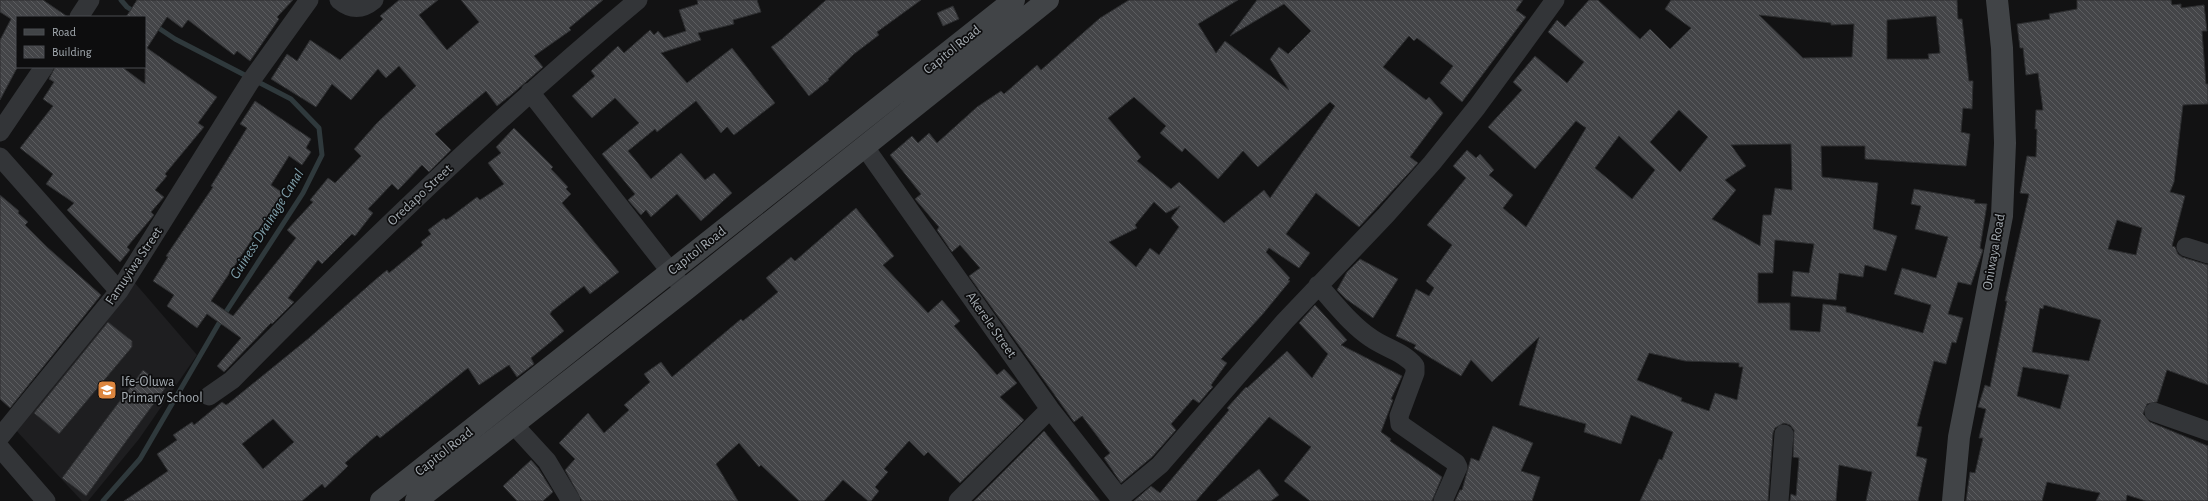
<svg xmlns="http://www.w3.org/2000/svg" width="2208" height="501" viewBox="0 0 2208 501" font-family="'Alegreya Sans',sans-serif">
<defs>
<pattern id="building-back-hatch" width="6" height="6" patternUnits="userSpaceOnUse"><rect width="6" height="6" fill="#444548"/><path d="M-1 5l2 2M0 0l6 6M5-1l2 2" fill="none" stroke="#5c5d60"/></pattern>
</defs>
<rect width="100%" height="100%" fill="#121213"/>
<path fill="#1e1e20" d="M134,282L197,355L139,439L88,501H82L12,426Z"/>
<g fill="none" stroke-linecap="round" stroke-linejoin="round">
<path stroke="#2f393c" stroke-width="5" d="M121,0L127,7L142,17
M103,501L140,459L222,318L303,193L322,155L319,128L291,99L175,39L145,19"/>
</g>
<path fill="url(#building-back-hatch)" stroke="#2c2d2f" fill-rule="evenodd" d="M0,0H43L68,17H17V68L0,100V40L11,19L0,12Z
M137,0H293L277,17L279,19L250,61L237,51L234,55L188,20L182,28L167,17L147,48L217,97L198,123L204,127L165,174L167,176L155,190L164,197L151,212L154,215L127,247L130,250L120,262L67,210L74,203L46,184L53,174L20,148L53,106L43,99L54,82L49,79L55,67H122L145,84V17H126Z
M399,0H438L419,15L447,50L479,22L461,0H603L569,28L571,30L534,56L543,67L511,95L497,106L486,91L435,134L451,150L429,172L422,165L398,190L392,184L368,209L373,213L355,236L352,234L322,264L318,260L288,298L294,302L272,324L271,323L224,372L217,366L241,338L207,314L197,328L167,306L174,295L153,281L168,257L166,256L213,187L211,186L247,128L240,124L255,101L311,139L306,148L311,152L302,165L289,156L271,185L283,193L211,301L233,316L296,238L287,230L313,202L310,200L328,178L335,183L361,156L354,149L377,123L416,86L399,66L386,78L378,69L351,100L332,84L316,107L271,79L287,54L297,61L310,40L340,60L383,19L380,16Z
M697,0H757L761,12L733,20L734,24L698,33L701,40L661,53L687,83L732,48L775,103L734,135L727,127L721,133L696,101L657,132L655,129L628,151L651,179L681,153L705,180L714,173L732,193L701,221L677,194L651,217L646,210L641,215L628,200L635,194L602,154L639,123L615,98L592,118L572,96L595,76L591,71L618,46L624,53L650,30L654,35L658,31L664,38L686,31L679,10L698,4Z
M826,0H921L877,32L879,35L854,54L828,79L829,80L809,96L771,47L782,39Z
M1129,0H1238L1198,24L1216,53L1225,41L1289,90L1270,59L1279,47L1288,54L1311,31L1284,4L1230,36L1257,0H1523L1516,10L1526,17L1462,102L1440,83L1453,66L1417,38L1414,41L1409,36L1383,67L1426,100L1429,97L1443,113L1410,157L1418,163L1359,227L1316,193L1286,234L1310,253L1299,268L1269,248L1266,252L1290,278L1288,280L1290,281L1262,315L1221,359L1227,363L1211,385L1213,387L1209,391L1199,403L1193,399L1171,424L1176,430L1152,457L1121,483L1104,458L1110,453L1082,416L1074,422L969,276L980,268L960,245L952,252L937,230L939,227L915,199L921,194L890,155L912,136L918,143L929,133L937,143L977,107L1001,91L1004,94L1037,65L1041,70L1100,18ZM1134,97L1166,126L1160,133L1182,152L1185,148L1218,179L1243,151L1258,167L1330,102L1335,106L1270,198L1264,190L1224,223L1179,182L1171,189L1137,161L1141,157L1108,118ZM1154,202L1166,213L1180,206L1171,218L1179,227L1159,255L1150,248L1136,267L1109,242L1137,228L1135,225Z
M1589,0H1598L1640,39L1650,29L1670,49L1691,28L1665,9L1671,0H1957L1958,19H1962L1969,81H1973L1972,109L1963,108L1961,132L1970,134L1966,166L1865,159V146H1821L1822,177L1878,183L1873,229L1897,236L1886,271L1865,265L1863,277L1839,273L1836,300L1791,296L1793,271L1809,273L1814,244L1775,240L1773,273H1758V303H1790V330L1820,332L1823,304L1846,307V312L1923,333L1931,305L1894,294L1902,268L1936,278L1948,237L1915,229L1921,206L1911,204L1914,189L1975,200L1974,203L1987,204L1980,248L1983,250L1971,285L1958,282L1948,314L1963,318L1956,343L1952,342L1946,364L1934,361L1917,426L1922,427L1916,456L1927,459L1918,501H1866L1872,472L1839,465L1836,501H1790L1791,494L1796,496L1799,458L1793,457L1794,430L1790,425L1784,423L1775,428L1773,433L1768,501H1640L1659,459L1662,460L1673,432L1631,415L1621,444L1584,432L1586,424L1519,405L1539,337L1492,382L1471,360L1461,376L1414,348L1416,345L1396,336L1416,289L1429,296L1434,288L1426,281L1452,245L1427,225L1466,178L1453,166L1467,150L1476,158L1480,154L1494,170L1489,175L1513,195L1503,208L1526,227L1586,128L1576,121L1535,169L1488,127L1522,90L1513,82L1535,56L1567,83L1584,62L1548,32L1557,20L1565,27ZM1759,15L1831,23V25L1854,24L1852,57L1803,58ZM1936,16L1940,53L1928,54L1929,59H1887V20ZM1679,110L1708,137L1680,172L1650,142ZM1619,136L1655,170L1632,199L1595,168ZM1791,144L1792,190L1775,188L1771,215H1763L1760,246L1712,219L1736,190L1725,180L1746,166L1731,145ZM1649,353L1685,361L1739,363V367H1743L1737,400L1715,393L1709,411L1681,401L1682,398L1637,380Z
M2077,0H2171L2172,5L2181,4V8L2204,5L2207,31H2202L2206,84H2208V104L2183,105L2174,182L2170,192L2185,196L2172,246L2175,247L2178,254L2182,257L2208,265V385L2167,370L2157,402L2147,404L2143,414L2150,422L2208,446V501H2146L2127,495L2126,501H2096L2100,493L2047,482L2042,501H1966L1970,472L1975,473L1983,438H1979L1986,409L1978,407L1985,385L1990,387L2007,301H2005L2029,194L2020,193L2027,156L2036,157L2037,129H2035L2036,110H2043L2038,73L2026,75L2023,48H2020L2017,24L2050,19L2049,14L2077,9ZM2117,220L2142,228L2136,255L2108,249ZM2044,305L2101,320L2089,361L2032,352L2040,308L2043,309ZM2023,367L2069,375L2060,409L2017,396Z
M953,6L959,19L943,26L937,13Z
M514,128L553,167L551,169L568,187L566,189L571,194L562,203L619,272L590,294L584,286L552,311L550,314L564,331L531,358L534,364L517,377L509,365L479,385L468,368L380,438L377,435L345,463L348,466L325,488L322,484L302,501H124L168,471L157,454L177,440L173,435L192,422L194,425L222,402L226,405L229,403L309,338L375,280L387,270L389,273L423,245L421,242L431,234L428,230L444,218L446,220L452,216L477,197L480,200L504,184L488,163L501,153L496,147ZM273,419L294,442L263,469L242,444Z
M0,195L19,211L18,213L28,222L25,225L47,247L101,295L10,408L0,399Z
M856,208L894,256L883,265L928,313L942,300L960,321L954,326L997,375L1004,369L1017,383L1000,397L1024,420L960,483L928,452L924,456L909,441L884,469L888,472L875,487L879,491L871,501H868L843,480L824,501H799L761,465L759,467L739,443L716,464L738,501H582L565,470L575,459L559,443L588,413L604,433L629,410L624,405L650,382L644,374L661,362L672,377L741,319L743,321L778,292L766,278L791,257L795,261Z
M1360,259L1398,279L1373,318L1346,299L1337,290L1347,272Z
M1315,305L1347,340L1341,345L1402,376L1391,399L1393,400L1381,432L1391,439L1390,441L1442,477L1432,501H1310L1284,481L1311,447L1269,417L1196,501H1134L1151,486L1160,493L1229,410L1227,408L1246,387L1247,388L1287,351L1312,378L1328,354L1299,323Z
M108,322L132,341V347L59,434L34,413Z
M143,370L166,387L86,496L62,478Z
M1493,426L1533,443L1521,471L1540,477L1532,501H1455L1460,490H1462L1471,458L1479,461Z
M1044,431L1100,501H974Z
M531,460L538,468L553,492L543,501H517L503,486Z
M1259,469L1279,495L1271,501H1217Z"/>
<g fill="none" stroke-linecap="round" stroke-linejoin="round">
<path stroke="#333538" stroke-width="19" d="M339,0C351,10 362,10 374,0
M79,17L90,0
M530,92L685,290
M0,132L44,67
M864,146L1050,409L1122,501
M0,157L119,291
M2186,247L2208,254
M1318,285C1335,303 1350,324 1371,338C1385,348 1404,352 1415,366V373L1399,416L1400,424L1456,463L1458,467L1443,501
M209,396L232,380C362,248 495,119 638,0
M2154,412L2208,431
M513,424L547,461L571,501
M0,437L119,291L250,82L309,0
M0,448L46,501
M1120,498L1160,465L1285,321L1386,215L1432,163L1477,107L1555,0
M958,501L1050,409
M1779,501L1784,434"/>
<path stroke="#414447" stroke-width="22" d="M381,501L1014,0
M416,501L685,290L1048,0
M1953,501L1959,437L2002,216L2005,143L2002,48L1997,0"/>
</g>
<defs>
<symbol id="school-square" viewBox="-11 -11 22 22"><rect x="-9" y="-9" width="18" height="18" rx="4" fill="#dd863f" stroke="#0d0d0e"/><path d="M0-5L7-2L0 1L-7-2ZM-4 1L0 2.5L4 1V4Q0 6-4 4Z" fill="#fff"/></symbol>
</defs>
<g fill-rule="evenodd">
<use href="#school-square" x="96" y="379" width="22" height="22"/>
</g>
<g text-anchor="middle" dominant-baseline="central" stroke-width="3.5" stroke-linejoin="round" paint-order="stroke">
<g font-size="14" fill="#a5acb2" stroke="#0d0d0e">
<text transform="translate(952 50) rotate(-39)">Capitol Road</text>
<text transform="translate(420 195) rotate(-43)">Oredapo Street</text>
<text transform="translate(697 251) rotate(-38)">Capitol Road</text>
<text transform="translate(1994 252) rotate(-80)">Oniwaya Road</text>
<text transform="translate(134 266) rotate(-56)">Famuyiwa Street</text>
<text transform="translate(991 325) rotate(55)">Akerele Street</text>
<text transform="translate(444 452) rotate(-38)">Capitol Road</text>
</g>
<g font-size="14" fill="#a5acb2" stroke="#0d0d0e" text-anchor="start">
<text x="121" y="382">Ife-Oluwa<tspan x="121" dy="16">Primary School</tspan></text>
</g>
<g font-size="15" font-style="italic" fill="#7f9faa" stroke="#0d0d0e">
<text transform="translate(267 224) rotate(-58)">Guiness Drainage Canal</text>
</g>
</g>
<rect x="16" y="16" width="130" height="52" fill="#0d0d0e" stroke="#4a4d50"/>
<rect x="24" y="29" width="20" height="6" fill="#414447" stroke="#4a4d50"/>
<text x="52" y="36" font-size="12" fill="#a5acb2">Road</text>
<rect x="24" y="46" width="20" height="12" fill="url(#building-back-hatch)" stroke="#4a4d50"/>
<text x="52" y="56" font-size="12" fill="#a5acb2">Building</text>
</svg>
